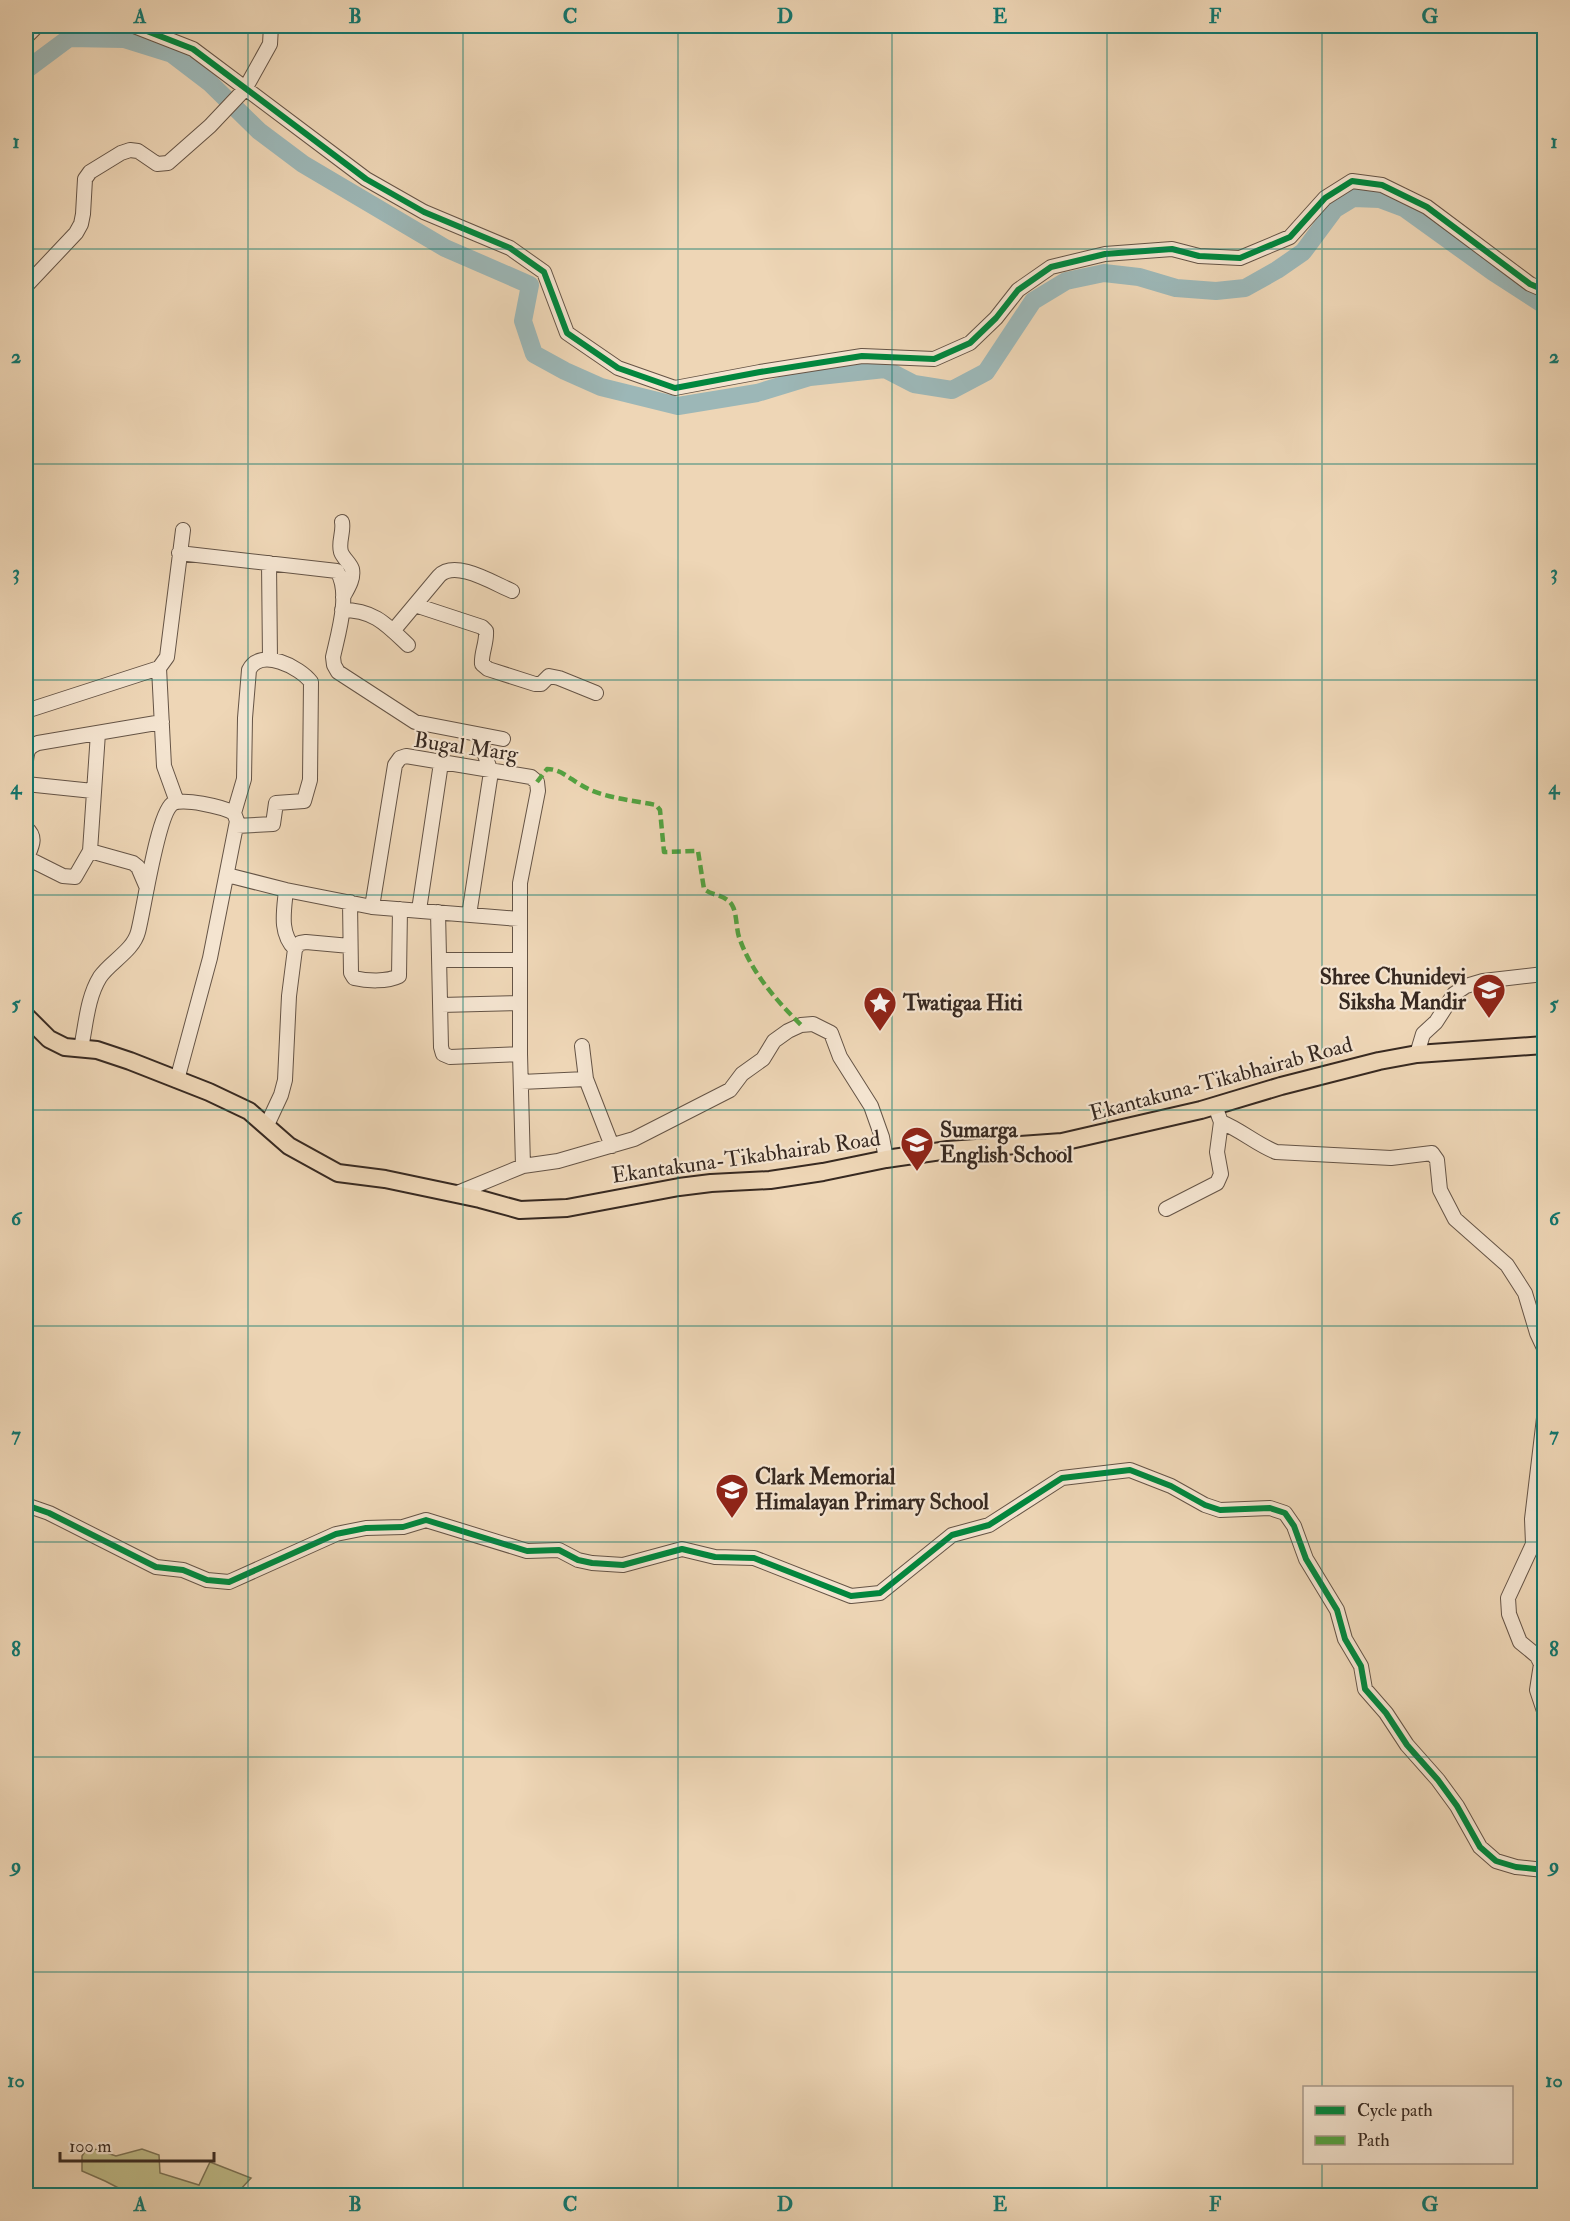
<svg xmlns="http://www.w3.org/2000/svg" width="1570" height="2221" viewBox="0 0 1570 2221" font-family="'IM FELL Double Pica',serif">
<rect width="100%" height="100%" fill="#eed6b6"/>
<filter id="stains"><feTurbulence type="fractalNoise" baseFrequency=".00333" numOctaves="4"/><feColorMatrix values="0 0 0 0 .2 0 0 0 0 .09 0 0 0 0 .02 0 0 0 .5 -.17"/></filter>
<radialGradient id="worn" r=".72"><stop offset=".6" stop-color="#630" stop-opacity="0"/><stop offset="1" stop-color="#630" stop-opacity=".3"/></radialGradient>
<path fill="#bfbc89" stroke="#7b7255" stroke-width="1.5" d="M88,2147L116,2156L142,2149L159,2155L160,2173L199,2185L210,2162L251,2178L240,2190L204,2189L202,2195H132L105,2181L82,2171V2156Z"/>
<g fill="none" stroke-linecap="round" stroke-linejoin="round">
<path stroke="#9cb7b7" stroke-width="18" d="M26,70L69,38L124,39L172,54L210,83L259,131L303,164L445,248L530,285L523,321L534,354L565,371L601,387L678,406L757,393L810,377L885,369L914,384L952,390L986,372L1033,301L1066,281L1104,273L1139,277L1176,288L1216,291L1245,288L1277,270L1303,252L1335,209L1353,198L1380,199L1404,208L1493,272L1544,305"/>
<defs>
<path id="minor" d="M134,26L193,49L366,179L424,212L510,248L544,272L567,333L618,368L675,388L760,372L862,356L934,359L970,343L996,318L1018,290L1051,267L1105,254L1172,249L1199,256L1240,258L1290,237L1325,198L1352,181L1382,185L1427,207L1530,284L1544,290
M26,37L37,26
M26,286L76,233L81,224L83,214L85,179L90,172L121,153L130,150L138,151L157,164L168,163L210,126L245,89L270,44L271,26
M342,522C344,532 338,542 341,552C343,558 350,563 352,569C354,579 348,588 343,597
M179,553L337,571C351,593 338,634 333,657L334,665L338,672L415,722L503,739
M269,563L270,659
M415,605L482,627L486,631C487,643 481,653 482,664L488,669L535,684H541L549,676L559,678L596,693
M342,610C374,610 386,624 408,645
M393,631L439,576C455,559 493,583 512,591
M159,668L164,766L177,802
M26,711L159,668L167,657L183,530
M26,761C27,751 28,747 38,743L162,722
M26,784L93,791
M234,813L244,779L245,718L249,670C260,647 300,667 311,682L310,780L304,801L276,803L273,824L236,826
M26,828C38,838 31,847 26,860
M90,851L133,863L138,867L147,888
M27,858L63,876L75,877L90,851L98,733
M227,875L286,890L372,907L519,919
M286,890C284,911 279,933 295,949
M350,902L351,973L354,978C367,981 387,982 399,976L400,909
M372,907L395,765L400,758L406,756L531,777L537,782L538,791L520,883V1054L523,1166
M419,910L441,763
M438,912L441,1047L443,1054L450,1057L520,1054
M469,915L491,772L478,735
M439,960H520
M441,1005L520,1003
M582,1046L586,1079L612,1146
M81,1048C86,1025 87,998 100,977C110,962 133,951 138,932C144,910 157,816 172,804C181,797 223,807 234,813L237,821L210,958L177,1080
M1417,1054L1423,1034L1436,1022L1454,994L1466,986L1483,981L1544,974
M521,1082L586,1079
M1221,1122C1241,1130 1256,1144 1276,1152L1391,1158L1432,1153L1437,1160L1440,1190L1455,1219L1507,1265L1525,1293L1537,1333L1544,1348
M267,1125L281,1095L285,1080L289,996L295,949L300,943L306,942L350,946
M455,1194L523,1166L558,1161L634,1139L730,1090L742,1074L763,1059L774,1041L788,1031L801,1025L813,1024L831,1033L840,1057L871,1106L882,1137L886,1159
M1166,1209L1217,1183L1221,1174L1217,1152L1221,1122L1218,1114
M1544,1418L1532,1519L1533,1544L1508,1598L1509,1614L1520,1642L1537,1656L1541,1664L1537,1690L1544,1711
M26,1505L49,1513L156,1567L183,1570L207,1580L229,1582L336,1534L366,1528L403,1527L426,1520L527,1551L559,1550L578,1560L592,1563L623,1565L682,1549L715,1557L754,1558L851,1596L880,1593L952,1535L989,1525L1062,1478L1130,1470L1171,1486L1205,1505L1220,1510L1270,1508L1285,1513L1294,1526L1306,1559L1337,1610L1345,1639L1361,1666L1365,1689L1386,1713L1407,1745L1438,1780L1457,1806L1480,1847L1496,1861L1516,1867L1544,1870"/>
<path id="major" d="M26,1016L49,1039L65,1047L97,1050L130,1061L209,1092L249,1111L289,1146L338,1173L385,1179L480,1199L520,1210L567,1208L679,1187L711,1183L770,1180L823,1172L886,1159L948,1150L1062,1142L1201,1110L1281,1086L1379,1061L1417,1054L1544,1045"/>
</defs>
<use href="#minor" stroke="#655446" stroke-width="16"/>
<use href="#major" stroke="#372921" stroke-width="20"/>
<use href="#minor" stroke="#f4e4d0" stroke-width="14"/>
<use href="#major" stroke="#eed6b6" stroke-width="16"/>
<path stroke="#53a341" stroke-width="4.5" stroke-dasharray="9 4.5" stroke-linecap="butt" d="M537,782L547,769C560,769 569,778 581,785C602,798 632,800 656,805L660,810L664,852L698,851L704,889C712,896 725,894 732,905C737,913 736,928 739,937C751,972 775,999 801,1025"/>
<defs>
<path id="cycleway" d="M134,26L193,49L366,179L424,212L510,248L544,272L567,333L618,368L675,388L760,372L862,356L934,359L970,343L996,318L1018,290L1051,267L1105,254L1172,249L1199,256L1240,258L1290,237L1325,198L1352,181L1382,185L1427,207L1530,284L1544,290
M26,1505L49,1513L156,1567L183,1570L207,1580L229,1582L336,1534L366,1528L403,1527L426,1520L527,1551L559,1550L578,1560L592,1563L623,1565L682,1549L715,1557L754,1558L851,1596L880,1593L952,1535L989,1525L1062,1478L1130,1470L1171,1486L1205,1505L1220,1510L1270,1508L1285,1513L1294,1526L1306,1559L1337,1610L1345,1639L1361,1666L1365,1689L1386,1713L1407,1745L1438,1780L1457,1806L1480,1847L1496,1861L1516,1867L1544,1870"/>
</defs>
<use href="#cycleway" stroke="#f4e4d0" stroke-width="10"/>
<use href="#cycleway" stroke="#00873e" stroke-width="6"/>
</g>
<path fill="none" stroke="#0f766e" stroke-width="1.5" stroke-opacity="0.55" d="M248,26V2196M463,26V2196M678,26V2196M892,26V2196M1107,26V2196M1322,26V2088M26,249H1544M26,464H1544M26,680H1544M26,895H1544M26,1110H1544M26,1326H1544M26,1542H1544M26,1757H1544M26,1972H1544M1322,2162V2196"/>
<defs>
<symbol id="school-pin" viewBox="-11 -11 22 30"><path d="M0 17L-7.5 6A9.5 9.5 0 1 1 7.5 6Z" fill="#8f2418" stroke="#f4e4d0"/><path d="M0-5L7-2L0 1L-7-2ZM-4 1L0 2.5L4 1V4Q0 6-4 4Z" fill="#fff"/></symbol>
<symbol id="sight-pin" viewBox="-11 -11 22 30"><path d="M0 17L-7.5 6A9.5 9.5 0 1 1 7.5 6Z" fill="#8f2418" stroke="#f4e4d0"/><path d="M0-6L1.8-2.2L6-1.7L2.9 1.2L3.7 5.4L0 3.3L-3.7 5.4L-2.9 1.2L-6-1.7L-1.8-2.2Z" fill="#fff"/></symbol>
</defs>
<g fill-rule="evenodd">
<use href="#school-pin" x="1470" y="971" width="38" height="52"/>
<use href="#sight-pin" x="861" y="984" width="38" height="52"/>
<use href="#school-pin" x="898" y="1124" width="38" height="52"/>
<use href="#school-pin" x="713" y="1471" width="38" height="52"/>
</g>
<g text-anchor="middle" dominant-baseline="central" stroke-width="4.5" stroke-linejoin="round" paint-order="stroke">
<g font-size="22" fill="#372921" stroke="#f4e4d0">
<text transform="translate(466 747) rotate(8)">Bugal Marg</text>
<text transform="translate(1221 1079) rotate(-15)">Ekantakuna-Tikabhairab Road</text>
<text transform="translate(746 1157) rotate(-8)">Ekantakuna-Tikabhairab Road</text>
</g>
<g font-size="22" font-weight="bold" fill="#372921" stroke="#f4e4d0" text-anchor="start">
<text x="1466" y="977" text-anchor="end">Shree Chunidevi<tspan x="1466" dy="25">Siksha Mandir</tspan></text>
<text x="903" y="1003">Twatigaa Hiti</text>
<text x="940" y="1130">Sumarga<tspan x="940" dy="25">English School</tspan></text>
<text x="755" y="1477">Clark Memorial<tspan x="755" dy="25">Himalayan Primary School</tspan></text>
</g>
</g>
<rect width="1570" height="2221" fill="none" stroke="#eed6b6" stroke-width="66"/>
<rect x="1303" y="2086" width="210" height="78" fill="#f4e4d0" stroke="#a8998a" stroke-width="1.5"/>
<rect x="1315" y="2106" width="30" height="9" fill="#00873e" stroke="#a8998a" stroke-width="1.5"/>
<text x="1357" y="2116" font-size="18" fill="#372921">Cycle path</text>
<rect x="1315" y="2136" width="30" height="9" fill="#53a341" stroke="#a8998a" stroke-width="1.5"/>
<text x="1357" y="2146" font-size="18" fill="#372921">Path</text>
<path d="M60 2152v9h154v-9" fill="none" stroke="#372921" stroke-width="3"/>
<text x="69" y="2152" font-size="18" fill="#372921" stroke="#f4e4d0" stroke-width="4.5" paint-order="stroke">100 m</text>
<rect x="33" y="33" width="1504" height="2155" fill="none" stroke="#0f766e" stroke-width="2"/>
<g font-size="20" text-anchor="middle" font-weight="bold" fill="#0f766e">
<text x="140" y="23">A</text>
<text x="355" y="23">B</text>
<text x="570" y="23">C</text>
<text x="785" y="23">D</text>
<text x="1000" y="23">E</text>
<text x="1215" y="23">F</text>
<text x="1430" y="23">G</text>
<text x="16" y="148">1</text>
<text x="1554" y="148">1</text>
<text x="16" y="363">2</text>
<text x="1554" y="363">2</text>
<text x="16" y="579">3</text>
<text x="1554" y="579">3</text>
<text x="16" y="794">4</text>
<text x="1554" y="794">4</text>
<text x="16" y="1010">5</text>
<text x="1554" y="1010">5</text>
<text x="16" y="1225">6</text>
<text x="1554" y="1225">6</text>
<text x="16" y="1441">7</text>
<text x="1554" y="1441">7</text>
<text x="16" y="1656">8</text>
<text x="1554" y="1656">8</text>
<text x="16" y="1872">9</text>
<text x="1554" y="1872">9</text>
<text x="16" y="2087">10</text>
<text x="1554" y="2087">10</text>
<text x="140" y="2211">A</text>
<text x="355" y="2211">B</text>
<text x="570" y="2211">C</text>
<text x="785" y="2211">D</text>
<text x="1000" y="2211">E</text>
<text x="1215" y="2211">F</text>
<text x="1430" y="2211">G</text>
</g>
<rect width="100%" height="100%" filter="url(#stains)"/>
<rect width="100%" height="100%" fill="url(#worn)"/>
</svg>
